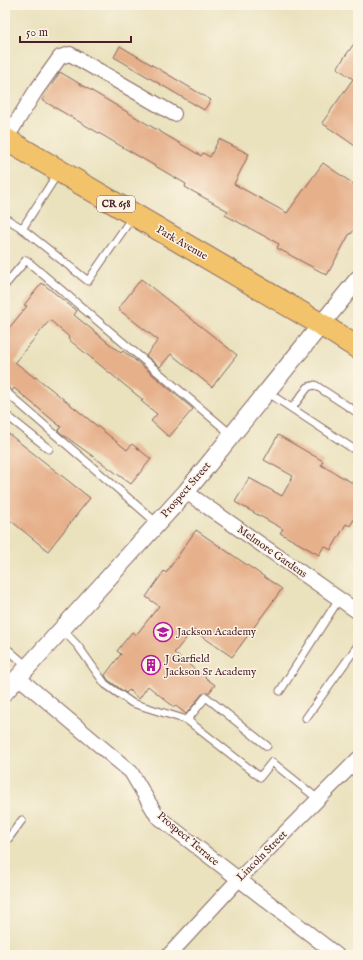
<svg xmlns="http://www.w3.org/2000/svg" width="363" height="960" viewBox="0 0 363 960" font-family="'IM FELL English',serif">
<rect width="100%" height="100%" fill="#fcf5e5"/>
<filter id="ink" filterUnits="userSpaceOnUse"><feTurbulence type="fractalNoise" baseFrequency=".025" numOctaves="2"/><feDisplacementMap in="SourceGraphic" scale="8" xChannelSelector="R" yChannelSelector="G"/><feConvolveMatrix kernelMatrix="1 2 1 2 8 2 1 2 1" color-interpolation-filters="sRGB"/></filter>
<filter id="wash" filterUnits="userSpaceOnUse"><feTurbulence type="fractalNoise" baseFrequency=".012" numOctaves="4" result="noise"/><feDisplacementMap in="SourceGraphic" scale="16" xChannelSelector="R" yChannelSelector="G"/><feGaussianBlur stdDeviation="0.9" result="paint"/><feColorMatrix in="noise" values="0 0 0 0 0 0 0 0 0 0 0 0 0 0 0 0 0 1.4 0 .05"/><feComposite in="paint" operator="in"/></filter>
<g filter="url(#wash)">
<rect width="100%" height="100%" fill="#eae1bd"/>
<g id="blocks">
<path fill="#e6b08b" d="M358,38V148L322,123L353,79L337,68Z
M120,46L211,100L204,110L114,57Z
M60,72L201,156L203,153L210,157L219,139L249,154L234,184L287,213L323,163L358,187V224L351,234L350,233L327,275L277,248L279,244L225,215L228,211L185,187L186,184L42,100Z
M141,279L237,355L212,387L171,354L160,367L146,356L158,340L118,309Z
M42,283L77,311L74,315L121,353L123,351L140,364L193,409L169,437L151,421L157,414L141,401L143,400L68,339L69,337L50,320L15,362L35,378L36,377L127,450L132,444L151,459L131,484L58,431L61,427L14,388L12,391L5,386V333L27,306L24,305Z
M5,431L90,498L48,551L5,516Z
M278,435L323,461L321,465L358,486V513L350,526L346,524L331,550L324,546L319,555L280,533L283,529L235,502L249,478L282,496L293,476L264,460Z
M196,530L282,589L232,657L193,630L174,653L215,685L209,693L202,694L186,714L176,706L174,707L148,686L139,699L129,690L126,693L108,680L105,675L121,654L117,651L132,632L136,635L159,606L146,597L164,571L166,573Z"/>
</g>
</g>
<g filter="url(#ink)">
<use href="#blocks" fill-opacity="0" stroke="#82635e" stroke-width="1"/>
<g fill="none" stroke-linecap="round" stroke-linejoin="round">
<defs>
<path id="service" d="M5,218L20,227L88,281L133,216
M22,229L58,173
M5,285L26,260L232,435
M5,391L157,523
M267,392L358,452
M292,408L308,387L315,385L358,413
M5,414L49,449
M62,629L78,646L105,684L132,703L187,720L260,777L272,762L318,799
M5,647L27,666
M280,691L339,599
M306,718L358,645
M187,720L206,697L267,746
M5,843L22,820"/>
<path id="minor" d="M6,139L35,92L60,57L70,54L174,114
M186,492L358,612
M18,677L131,772L157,816L337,955
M169,955L238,880L358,759"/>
<path id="tertiary" d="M5,692L186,492L358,279"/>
<path id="primary" d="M5,139L322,325L358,348"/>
</defs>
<use href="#service" stroke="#82635e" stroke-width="9"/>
<use href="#minor" stroke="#82635e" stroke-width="16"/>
<use href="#tertiary" stroke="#82635e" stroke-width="19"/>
<use href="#primary" stroke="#82635e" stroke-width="24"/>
<use href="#service" stroke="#fff" stroke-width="7"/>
<use href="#minor" stroke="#fff" stroke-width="14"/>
<use href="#tertiary" stroke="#fff" stroke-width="17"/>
<use href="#primary" stroke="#f2c36a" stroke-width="22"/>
</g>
</g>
<defs>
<symbol id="school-ring" viewBox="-11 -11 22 22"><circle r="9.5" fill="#fcf5e5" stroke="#b5179e" stroke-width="1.5"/><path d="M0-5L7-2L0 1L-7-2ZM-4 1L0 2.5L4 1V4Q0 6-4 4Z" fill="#b5179e"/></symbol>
<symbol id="building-ring" viewBox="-11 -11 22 22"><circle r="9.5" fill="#fcf5e5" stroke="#b5179e" stroke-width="1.5"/><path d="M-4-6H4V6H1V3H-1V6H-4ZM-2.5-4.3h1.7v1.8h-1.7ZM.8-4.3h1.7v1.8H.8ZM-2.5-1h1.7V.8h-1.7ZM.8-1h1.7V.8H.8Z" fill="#b5179e"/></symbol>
</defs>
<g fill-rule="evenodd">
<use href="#school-ring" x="152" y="621" width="22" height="22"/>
<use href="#building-ring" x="140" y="654" width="22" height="22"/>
</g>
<g text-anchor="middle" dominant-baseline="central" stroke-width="3" stroke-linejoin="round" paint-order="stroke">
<rect fill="#fcf5e5" stroke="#7f5f63" stroke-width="1" x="97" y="196" width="38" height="16" rx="3"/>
<g font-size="10" font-weight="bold" fill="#4a1f2b">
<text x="116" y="204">CR 658</text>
</g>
<g font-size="11" fill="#4a1f2b" stroke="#fcf5e5">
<text transform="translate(182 243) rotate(30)">Park Avenue</text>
<text transform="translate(186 490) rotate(-49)">Prospect Street</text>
<text transform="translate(272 552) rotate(35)">Melmore Gardens</text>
<text transform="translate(188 839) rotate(40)">Prospect Terrace</text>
<text transform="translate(262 856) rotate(-45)">Lincoln Street</text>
</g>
<g font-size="11" fill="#4a1f2b" stroke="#fcf5e5" text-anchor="start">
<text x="177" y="632">Jackson Academy</text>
<text x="165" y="659">J Garfield<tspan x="165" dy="13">Jackson Sr Academy</tspan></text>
</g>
</g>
<rect width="363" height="960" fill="none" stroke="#fcf5e5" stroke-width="20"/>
<path d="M20 36v6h111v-6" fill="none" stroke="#4a1f2b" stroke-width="2"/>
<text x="26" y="36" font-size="12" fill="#4a1f2b" stroke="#fcf5e5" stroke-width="3" paint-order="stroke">50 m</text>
</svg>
